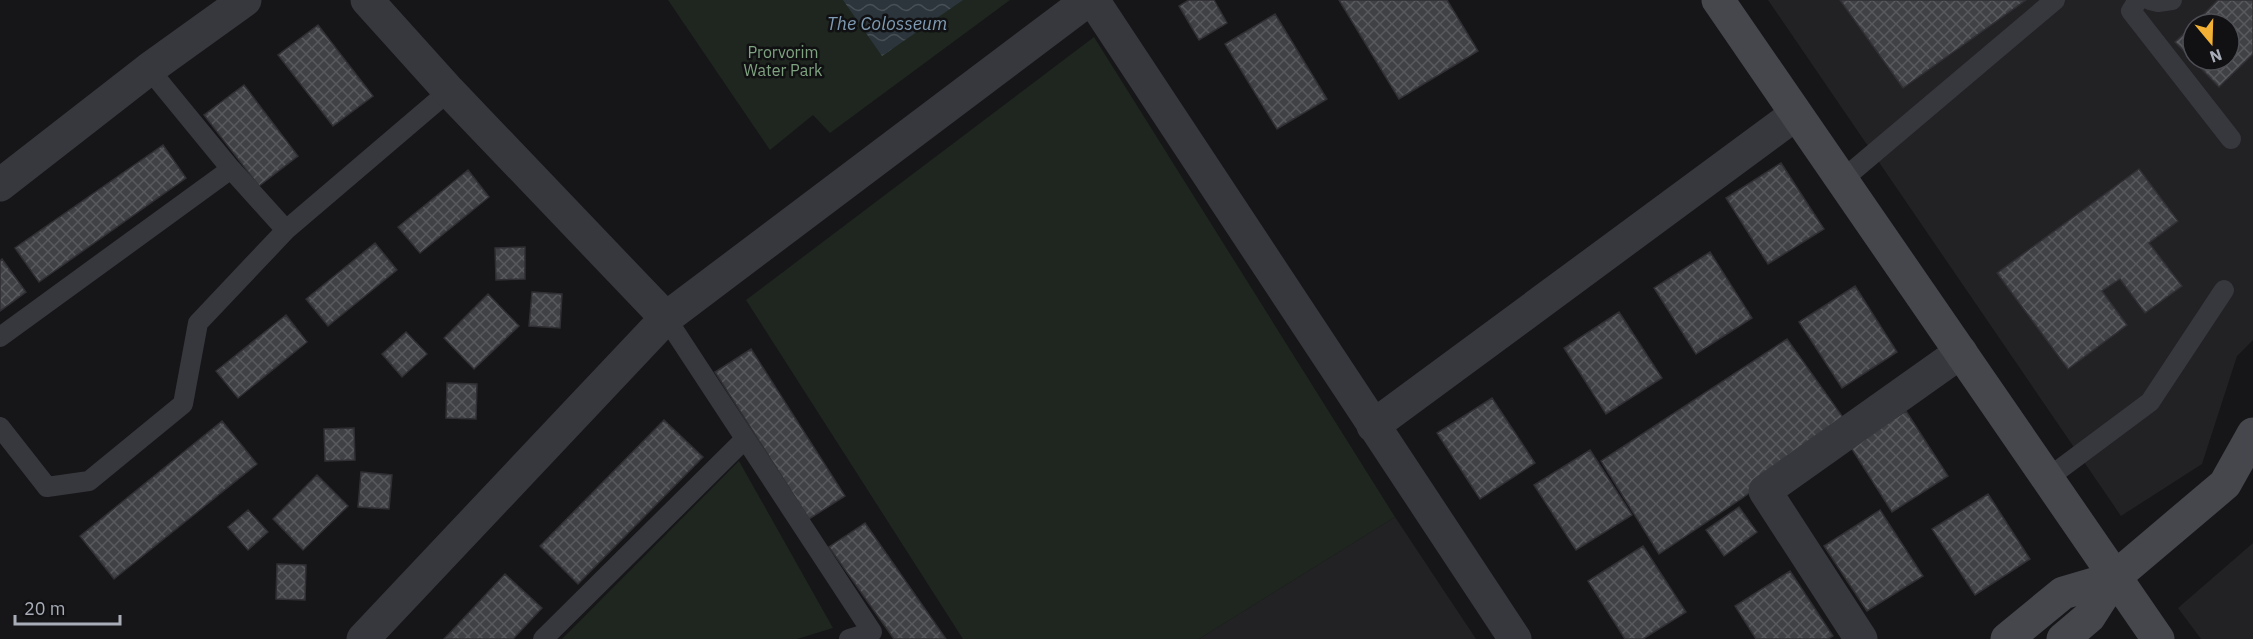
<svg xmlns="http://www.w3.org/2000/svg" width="2253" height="639" viewBox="0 0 2253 639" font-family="'IBM Plex Sans',sans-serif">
<defs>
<pattern id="water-waves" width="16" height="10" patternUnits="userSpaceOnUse" patternTransform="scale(1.5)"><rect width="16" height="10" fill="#2c353c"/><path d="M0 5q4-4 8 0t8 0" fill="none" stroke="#485056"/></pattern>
<pattern id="building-cross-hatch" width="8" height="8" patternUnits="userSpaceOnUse" patternTransform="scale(1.5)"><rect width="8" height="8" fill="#404145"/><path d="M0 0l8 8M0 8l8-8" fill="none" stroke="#595a5e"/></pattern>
</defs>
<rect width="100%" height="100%" fill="#161618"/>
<path fill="#222225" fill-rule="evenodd" d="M1768,0H2253V340L2237,356L2202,464L2121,516ZM2193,24H2229V60H2193Z
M1395,517L1476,639H1199Z
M2253,543V639H2201L2178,608Z"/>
<path fill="#1e261f" d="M668,0H1010L830,133L813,115L770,150Z
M1094,37L1395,517L1199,639H963L746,300Z
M739,461L833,628L797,639H562Z"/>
<path fill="url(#water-waves)" d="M843,0H963L882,56Z"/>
<path fill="url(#building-cross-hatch)" stroke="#303034" stroke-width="1.5" d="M1189,0H1214L1227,23L1199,40L1179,6Z
M1339,0H1447L1478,51L1399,99Z
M1840,0H2026L1903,88Z
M2218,0H2253V54L2219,87L2175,42L2193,25V60H2229V24H2194Z
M1275,14L1327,99L1277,129L1225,44Z
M318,25L373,96L333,126L278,55Z
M244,85L298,156L259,186L204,115Z
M163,145L186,178L39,282L15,248Z
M1781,163L1824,229L1768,264L1726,198Z
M2139,169L2178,221L2149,243L2182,286L2145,313L2120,279L2102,291L2127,325L2068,369L1997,273Z
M468,170L489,197L420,253L398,227Z
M375,243L397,270L328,326L306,299Z
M525,247V279L496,280L495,248Z
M1710,252L1752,318L1696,354L1654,288Z
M2,259L26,292L0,311V261Z
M1855,286L1897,352L1842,388L1799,322Z
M532,292L562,294L560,328L529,326Z
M488,294L519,326L474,369L444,338Z
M1619,312L1662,378L1606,414L1564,348Z
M286,315L307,342L238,398L216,371Z
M406,332L427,354L402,377L382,354Z
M1787,339L1847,423L1741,499L1659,554L1601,461Z
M751,349L845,496L809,519L715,372Z
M447,383L477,384L476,419L446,418Z
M1492,398L1535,463L1480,499L1437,433Z
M1906,411L1948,476L1892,512L1850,446Z
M664,420L703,457L578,584L540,546Z
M222,421L257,464L114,579L80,536Z
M354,428L355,460L325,461L324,429Z
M1590,450L1632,515L1576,550L1534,485Z
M361,472L392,475L389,509L358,507Z
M317,475L348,506L303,550L273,519Z
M1988,494L2030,559L1975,595L1932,529Z
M1739,507L1757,532L1724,556L1706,530Z
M248,510L268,532L248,550L228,527Z
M1880,510L1923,576L1867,611L1824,546Z
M865,523L946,639H894L829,547Z
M1643,546L1686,612L1643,639H1625L1588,581Z
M277,564L306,565L305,600L276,599Z
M1790,571L1833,636L1828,639H1756L1735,606Z
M505,574L542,608L513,639H444Z"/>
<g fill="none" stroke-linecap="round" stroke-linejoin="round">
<path stroke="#37383d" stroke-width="20" d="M2138,0L2131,11L2231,139
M2150,0L2158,2L2172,0
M149,69L231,169L286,230
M1842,180L2055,0
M666,318L872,632L849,639
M0,337L231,169
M0,427L47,487L89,481L183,404L198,323L286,230L449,91
M2048,478L2150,402L2224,290
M543,639L745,439"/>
<path stroke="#37383d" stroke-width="33" d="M367,0L449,91L666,318
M1093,0L1515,639
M0,185L149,69L245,0
M1373,426L1796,114
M363,639L666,318L1088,0
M1861,639L1765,491L1961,352"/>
<path stroke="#45474d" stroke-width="33" d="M1718,0L2158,639
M2007,639L2063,593L2114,578
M2063,639L2089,617L2114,578L2225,484L2253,434"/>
</g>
<g text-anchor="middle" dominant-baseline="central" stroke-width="5" stroke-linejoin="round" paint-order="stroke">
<g font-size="16" fill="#7fa381" stroke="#111113">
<text x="783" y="52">Prorvorim<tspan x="783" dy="18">Water Park</tspan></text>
</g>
<g font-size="18" font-style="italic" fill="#7f9bb3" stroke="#111113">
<text x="887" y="23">The Colosseum</text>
</g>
</g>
<g transform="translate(2211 42) rotate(161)"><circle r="28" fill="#111113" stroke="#4d4f55" stroke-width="1.5"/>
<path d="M0-4.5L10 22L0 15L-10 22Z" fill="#f2b134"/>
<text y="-9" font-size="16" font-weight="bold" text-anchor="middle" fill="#a8adb8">N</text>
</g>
<path d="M15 615v9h105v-9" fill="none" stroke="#a8adb8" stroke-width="3"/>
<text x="24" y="615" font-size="18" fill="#a8adb8" stroke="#111113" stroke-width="4.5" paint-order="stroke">20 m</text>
</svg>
